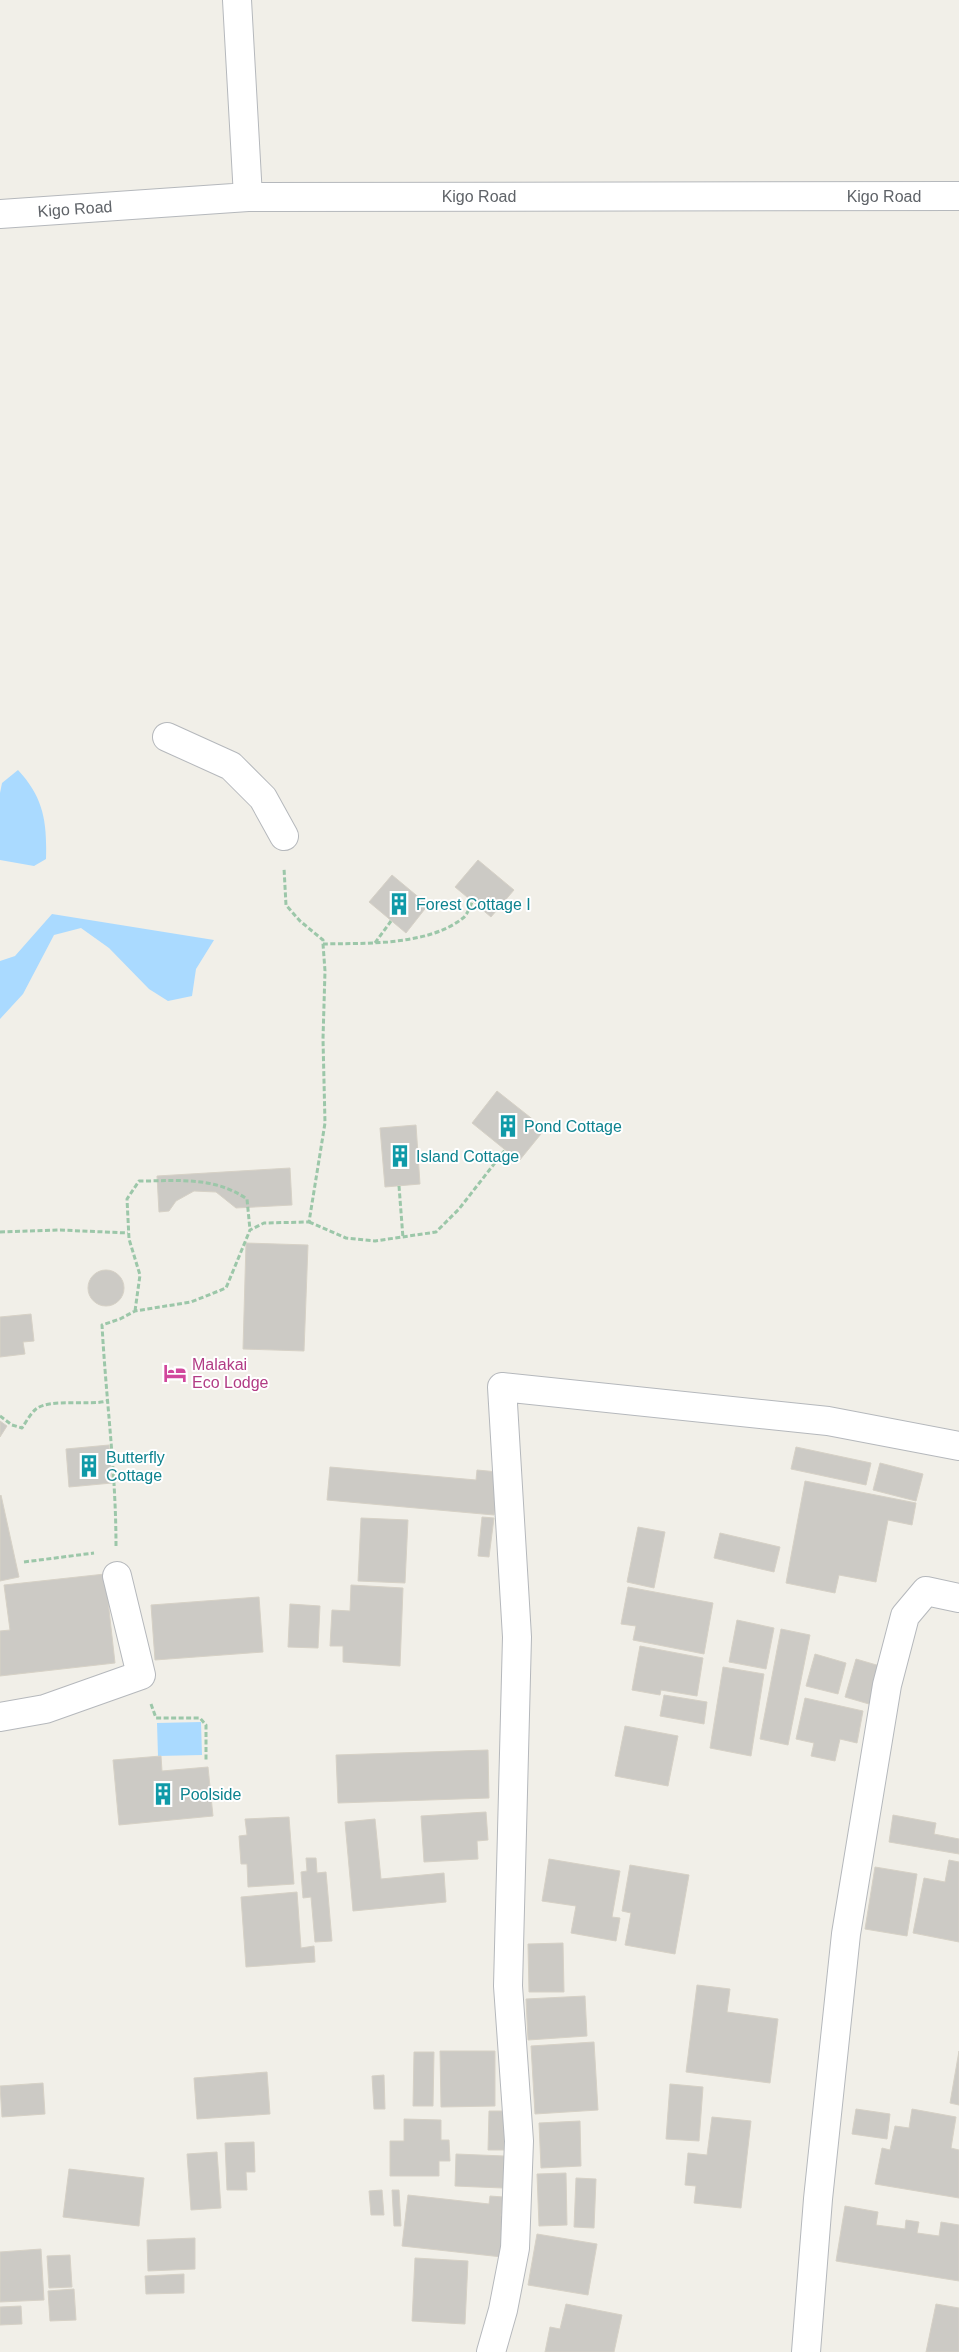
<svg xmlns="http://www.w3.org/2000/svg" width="959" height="2352" viewBox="0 0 959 2352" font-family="Arial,sans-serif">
<rect width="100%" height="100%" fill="#f1efe8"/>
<path fill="#aadaff" d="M18,770C44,798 47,822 46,859L34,866L0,860V793L2,783Z
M52,914L214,940L196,969L192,996L168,1001L149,989L109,948L81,928L54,935L23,994L0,1019V961L15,956Z
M201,1722L202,1755L158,1756L157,1723Z"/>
<path fill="#cccac5" stroke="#d6d1c6" d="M478,860L514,890L491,917L455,887Z
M392,875L428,905L406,933L369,902Z
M497,1091L545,1129L519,1161L472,1123Z
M416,1125L420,1184L385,1187L380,1128Z
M290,1168L292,1205L236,1208L216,1192L194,1191L176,1201L169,1211L159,1212L157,1176Z
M246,1243L308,1245L304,1351L243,1349Z
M88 1288a18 18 0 1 1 36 0a18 18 0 1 1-36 0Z
M31,1314L34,1341L23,1342L25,1354L0,1357V1317Z
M0,1421L7,1426L0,1437Z
M109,1445L112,1483L69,1487L66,1449Z
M796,1447L871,1463L866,1485L791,1469Z
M880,1463L923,1474L916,1501L873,1490Z
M330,1467L476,1480L477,1470L498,1472L494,1515L327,1500Z
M805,1481L916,1503L912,1525L888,1520L876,1582L839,1575L835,1593L786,1583Z
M1,1495L19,1577L0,1581V1496Z
M482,1517L494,1518L489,1557L478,1556Z
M361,1518L408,1520L405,1583L358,1581Z
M638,1527L665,1532L654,1588L627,1582Z
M720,1533L780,1547L774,1572L714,1558Z
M105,1574L115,1663L0,1676V1631L10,1630L4,1585Z
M351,1585L403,1588L400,1666L343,1662V1646H330L332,1610L350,1611Z
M628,1587L713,1603L704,1654L633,1640L636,1626L621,1624Z
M259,1597L263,1652L155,1660L151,1605Z
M290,1604L320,1606L318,1648L288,1647Z
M737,1620L774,1628L766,1669L729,1662Z
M781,1629L810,1635L788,1745L760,1739Z
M640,1646L703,1658L697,1696L661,1690L660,1695L632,1690Z
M815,1654L846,1663L838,1694L806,1686Z
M856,1659L880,1666L869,1704L845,1697Z
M723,1667L764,1674L751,1756L710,1748Z
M664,1695L707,1702L704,1724L660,1716Z
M805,1698L863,1711L857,1743L840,1739L835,1761L811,1756L814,1743L796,1739Z
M625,1726L678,1736L668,1786L615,1776Z
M488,1750L489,1798L338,1803L336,1755Z
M161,1756L162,1771L208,1767L213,1816L119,1825L113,1760Z
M486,1812L488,1840L477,1841L478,1859L424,1862L421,1816Z
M893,1815L936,1823L934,1834L959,1839V1854L889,1842Z
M289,1817L294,1884L248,1887L247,1864H241L239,1836L247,1835L245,1819Z
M375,1819L381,1879L444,1873L446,1902L353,1911L345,1822Z
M306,1858H316L317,1873L326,1872L332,1941L315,1942L311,1897L303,1898L301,1872L307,1871Z
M549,1859L620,1871L612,1917L620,1918L616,1941L571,1933L576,1906L542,1901Z
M949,1860L959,1862V1942L913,1933L924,1878L945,1882Z
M630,1865L689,1875L675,1954L625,1945L631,1913L622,1911Z
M875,1867L917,1874L907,1936L865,1929Z
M297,1892L301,1948L314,1946L315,1962L246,1967L241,1897Z
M563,1943L564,1992H529L528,1944Z
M697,1985L730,1989L727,2012L778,2019L770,2083L686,2072Z
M585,1996L587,2036L528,2040L526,1999Z
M594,2042L598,2110L535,2114L531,2046Z
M440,2051H495V2106L441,2107Z
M959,2051V2105L950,2103Z
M414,2052H434L433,2106H413Z
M267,2072L270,2114L197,2119L194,2078Z
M384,2075L385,2109H374L372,2076Z
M43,2083L45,2114L2,2117L0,2086Z
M670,2084L703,2087L699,2141L666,2139Z
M856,2109L890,2114L887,2139L852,2134Z
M912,2109L956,2117L951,2148L959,2150V2198L875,2184L882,2148L890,2150L895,2126L909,2128Z
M489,2111H506L504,2150H488Z
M712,2117L751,2121L741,2208L694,2203L696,2186L685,2185L688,2153L707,2155Z
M404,2119L441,2120V2140H449L450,2161H439V2176H390V2141H404Z
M580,2121L581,2166L541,2168L539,2123Z
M254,2142L255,2172H246L247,2190H227L225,2143Z
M217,2152L221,2208L191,2210L187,2154Z
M456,2154L504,2156L503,2188L455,2186Z
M69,2169L144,2178L139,2226L63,2217Z
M566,2173L567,2225L539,2226L537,2174Z
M576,2178L596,2179L594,2228L574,2227Z
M382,2190L384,2215H371L369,2191Z
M392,2190H399L401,2226H394Z
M408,2195L489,2204L490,2196L503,2197L501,2216H506L502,2257L402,2246Z
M845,2206L878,2212L876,2225L905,2229L906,2220L919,2222L917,2233L939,2236L941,2222L959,2225V2281L836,2261Z
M537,2234L597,2244L588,2295L528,2285Z
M195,2238V2269L148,2271L147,2240Z
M41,2249L44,2300L0,2302V2252Z
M70,2255L72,2287L49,2288L47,2256Z
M415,2258L468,2261L465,2324L412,2321Z
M184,2274V2293L146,2294L145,2276Z
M74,2289L76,2320L50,2321L48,2291Z
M566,2304L622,2315L614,2352H545L550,2327L560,2329Z
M936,2304L959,2308V2352H926Z
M21,2306L22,2324L0,2325V2307Z"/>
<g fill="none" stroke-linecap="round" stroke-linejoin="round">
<defs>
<path id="minor" d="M237,0L248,197
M0,214L248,197L959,196
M167,737L231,766L263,798L284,836
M0,1717L45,1709L141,1675L117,1576
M491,2352L503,2310L515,2248L519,2141L508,1986L517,1637L502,1387L828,1421L959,1446
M806,2352L818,2199L846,1934L887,1685L905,1616L926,1591L959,1598"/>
</defs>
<use href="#minor" stroke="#b5b8bc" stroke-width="30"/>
<path stroke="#9cc7a9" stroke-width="3" stroke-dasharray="5 2.5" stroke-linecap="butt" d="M375,943L391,921
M323,944C365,943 428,946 463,918C467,915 470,907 472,902
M399,1186L403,1238
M309,1222L346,1238L375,1241L436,1232L459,1209L505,1150
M0,1232L60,1230L128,1233
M135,1311L140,1275L129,1239L127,1199L139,1181C179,1181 213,1176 247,1199L250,1230
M0,1416L12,1425L22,1428C26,1422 31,1413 36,1409C50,1398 89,1406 107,1401
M116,1546C116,1472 106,1399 102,1325L120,1319L135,1311L191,1302L226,1288L250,1230L264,1223L309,1222L325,1123L323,1039L325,971L323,944V940L300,921L286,905L284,868
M24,1562L94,1553
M151,1704L156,1718H200L206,1725V1760"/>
<use href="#minor" stroke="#fff" stroke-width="28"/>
</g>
<defs>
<symbol id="building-bare" viewBox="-9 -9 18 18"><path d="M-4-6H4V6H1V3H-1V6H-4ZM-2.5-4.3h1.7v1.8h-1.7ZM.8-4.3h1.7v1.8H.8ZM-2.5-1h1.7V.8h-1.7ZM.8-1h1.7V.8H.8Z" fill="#0f9aa8" stroke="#fff" stroke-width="2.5" paint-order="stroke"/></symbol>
<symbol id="hotel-bare" viewBox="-9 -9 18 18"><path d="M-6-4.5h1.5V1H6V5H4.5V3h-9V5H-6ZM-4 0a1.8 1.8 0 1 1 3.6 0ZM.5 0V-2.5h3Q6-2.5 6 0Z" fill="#d1479c" stroke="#fff" stroke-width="2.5" paint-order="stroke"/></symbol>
</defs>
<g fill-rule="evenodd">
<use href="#building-bare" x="383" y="888" width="32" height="32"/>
<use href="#building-bare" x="492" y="1110" width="32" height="32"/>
<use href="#building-bare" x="384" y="1140" width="32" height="32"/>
<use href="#hotel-bare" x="159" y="1357" width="32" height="32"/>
<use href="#building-bare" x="73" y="1450" width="32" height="32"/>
<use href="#building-bare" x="147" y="1778" width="32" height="32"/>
</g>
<g text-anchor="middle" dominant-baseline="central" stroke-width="4" stroke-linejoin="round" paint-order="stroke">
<g font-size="16" fill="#5f6368" stroke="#fff">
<text x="479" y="196">Kigo Road</text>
<text x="884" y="196">Kigo Road</text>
<text transform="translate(75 209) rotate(-4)">Kigo Road</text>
</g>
<g font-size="16" fill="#0d838f" stroke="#fff" text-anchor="start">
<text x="416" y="904">Forest Cottage I</text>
<text x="524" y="1126">Pond Cottage</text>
<text x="416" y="1156">Island Cottage</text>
<text x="106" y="1457">Butterfly<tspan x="106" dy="18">Cottage</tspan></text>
<text x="180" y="1794">Poolside</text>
</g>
<g font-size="16" fill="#b23c85" stroke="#fff" text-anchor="start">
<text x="192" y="1364">Malakai<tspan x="192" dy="18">Eco Lodge</tspan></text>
</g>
</g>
</svg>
